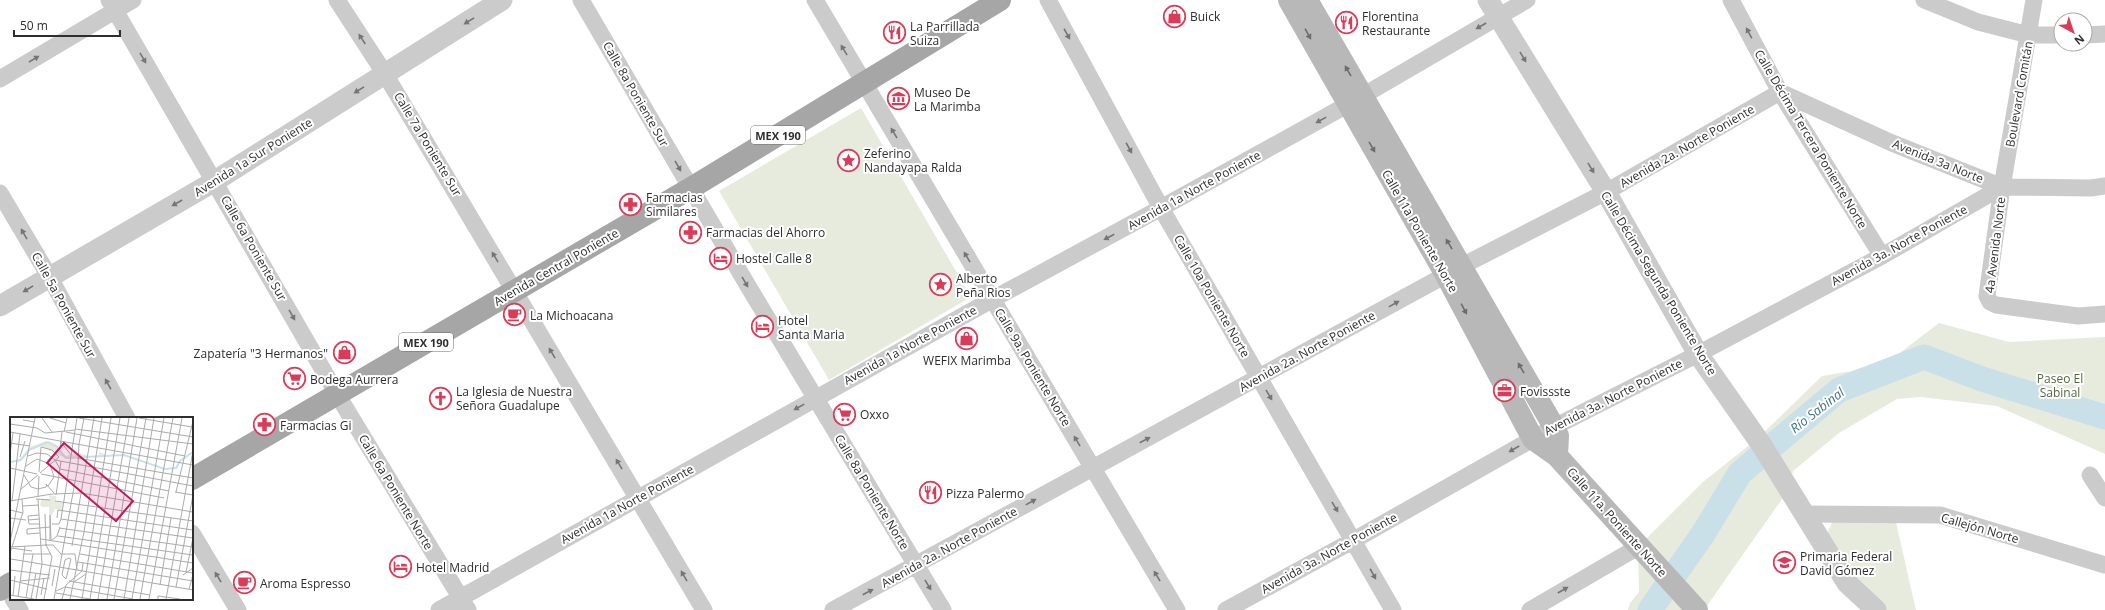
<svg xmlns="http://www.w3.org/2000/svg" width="2105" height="610" viewBox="0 0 2105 610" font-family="'Open Sans',sans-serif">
<rect width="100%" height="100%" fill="#fff"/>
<path fill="#e6ebdd" d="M861,108L971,297L829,380L719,191Z
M1939,323L2009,342L2105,337V454L1997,406L1921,397L1897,399L1839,433L1793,471L1789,489L1704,610H1628L1630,603L1639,592L1638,547L1703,482L1757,439L1822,376L1852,371L1897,355Z
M1895,518L1916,610H1883L1852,582L1826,535L1834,519Z"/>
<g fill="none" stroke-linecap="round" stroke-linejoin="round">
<path stroke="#cae0e9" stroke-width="25" d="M1650,610L1703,534L1740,473L1839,390L1924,357L1982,379L2105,417"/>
<path stroke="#cbcbcb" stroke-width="17" d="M109,0L337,394L468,610
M337,0L385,74L704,610
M581,0L748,286L943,610
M815,0L1177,610
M1048,0L1161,208L1393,610
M1731,0L1780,92L1882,256
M1924,0L1978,22L2029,35H2061
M2034,0L2002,187L1987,296L1990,302L1996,305L2078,316L2105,314
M2085,35L2105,34
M0,79L133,0
M1780,92L1892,143L2002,187L2091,188L2105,186
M0,193L49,276L127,418
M2090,475L2105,498
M1804,514L1940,515L2105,565
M192,533L238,610
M13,599L20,610
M439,610L993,299L1161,208L1347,105L1527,0
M833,610L1462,266L1606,192L1780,92
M1226,610L1354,540L1554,427L1698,354L1882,256L2002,187
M1530,610L1638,547"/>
<path stroke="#cbcbcb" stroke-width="21" d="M1488,0L1606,192L1698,354L1761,444L1847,583L1876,610
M0,306L215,181L502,0"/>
<path stroke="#b8b8b8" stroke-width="22" d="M1289,0L1446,275L1533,439L1557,456L1697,610
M1307,0L1554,427L1558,436L1557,456"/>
<path stroke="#a6a6a6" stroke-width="22" d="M192,479L691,188L1000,0
M0,590L11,583"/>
</g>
<defs><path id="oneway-solid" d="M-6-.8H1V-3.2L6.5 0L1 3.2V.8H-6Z"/></defs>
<g fill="#757575">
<use href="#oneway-solid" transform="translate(469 21) rotate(148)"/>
<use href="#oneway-solid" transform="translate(1481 26) rotate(150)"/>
<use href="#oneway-solid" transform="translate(1749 33) rotate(-118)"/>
<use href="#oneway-solid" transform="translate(1067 34) rotate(61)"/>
<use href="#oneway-solid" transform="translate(362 39) rotate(-123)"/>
<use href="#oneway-solid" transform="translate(844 50) rotate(-121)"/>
<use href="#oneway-solid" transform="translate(1523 57) rotate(59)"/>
<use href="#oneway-solid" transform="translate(143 58) rotate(60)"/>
<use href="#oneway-solid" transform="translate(34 59) rotate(-31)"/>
<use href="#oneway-solid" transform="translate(359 90) rotate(148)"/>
<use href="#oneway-solid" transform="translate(1321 120) rotate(151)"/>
<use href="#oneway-solid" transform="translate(894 133) rotate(-121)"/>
<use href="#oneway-solid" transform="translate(1129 148) rotate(61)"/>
<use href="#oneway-solid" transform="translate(678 166) rotate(60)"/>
<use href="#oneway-solid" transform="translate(1591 168) rotate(59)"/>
<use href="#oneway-solid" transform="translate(177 203) rotate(150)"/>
<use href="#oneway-solid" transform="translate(24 234) rotate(-120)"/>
<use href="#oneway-solid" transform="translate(1109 237) rotate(152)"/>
<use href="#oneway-solid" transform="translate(495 257) rotate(-121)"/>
<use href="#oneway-solid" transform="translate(967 257) rotate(-121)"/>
<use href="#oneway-solid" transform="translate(745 282) rotate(60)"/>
<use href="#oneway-solid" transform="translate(28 289) rotate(149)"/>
<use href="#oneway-solid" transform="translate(1394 304) rotate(-29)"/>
<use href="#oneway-solid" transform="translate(292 315) rotate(60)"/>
<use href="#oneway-solid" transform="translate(552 353) rotate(-121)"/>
<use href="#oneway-solid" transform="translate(108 384) rotate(-119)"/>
<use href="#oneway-solid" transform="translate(1269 395) rotate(59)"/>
<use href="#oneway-solid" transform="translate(799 407) rotate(151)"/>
<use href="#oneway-solid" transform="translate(1145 440) rotate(-28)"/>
<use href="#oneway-solid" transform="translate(1077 441) rotate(-121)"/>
<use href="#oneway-solid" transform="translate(1514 449) rotate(150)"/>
<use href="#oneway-solid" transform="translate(619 464) rotate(-121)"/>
<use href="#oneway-solid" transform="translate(1031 502) rotate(-29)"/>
<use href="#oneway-solid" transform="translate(1335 507) rotate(59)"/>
<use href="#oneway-solid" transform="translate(1373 574) rotate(61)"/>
<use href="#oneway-solid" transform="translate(684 576) rotate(-120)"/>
<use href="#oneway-solid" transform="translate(1157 576) rotate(-121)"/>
<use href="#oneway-solid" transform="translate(218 577) rotate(-121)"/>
<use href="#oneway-solid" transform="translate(928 585) rotate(59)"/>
<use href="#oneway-solid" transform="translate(1563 590) rotate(-30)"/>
<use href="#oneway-solid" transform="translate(868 592) rotate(-28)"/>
</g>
<g fill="#6c6c6c">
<use href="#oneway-solid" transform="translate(1308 34) rotate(61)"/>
<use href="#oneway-solid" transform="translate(1348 71) rotate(-120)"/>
<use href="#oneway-solid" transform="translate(1372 147) rotate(60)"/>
<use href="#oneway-solid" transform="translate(1449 244) rotate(-121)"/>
<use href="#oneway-solid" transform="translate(1464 309) rotate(62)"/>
<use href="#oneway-solid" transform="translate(1521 368) rotate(-120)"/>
</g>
<defs>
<symbol id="shop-ring" viewBox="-11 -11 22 22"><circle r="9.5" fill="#fff" stroke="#da3b57" stroke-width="1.5"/><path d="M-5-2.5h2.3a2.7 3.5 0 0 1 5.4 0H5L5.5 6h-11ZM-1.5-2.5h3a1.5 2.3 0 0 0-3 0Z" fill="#da3b57"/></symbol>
<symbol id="restaurant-ring" viewBox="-11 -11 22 22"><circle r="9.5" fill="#fff" stroke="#da3b57" stroke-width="1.5"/><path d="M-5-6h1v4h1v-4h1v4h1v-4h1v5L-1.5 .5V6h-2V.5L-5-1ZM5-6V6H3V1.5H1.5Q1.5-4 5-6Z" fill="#da3b57"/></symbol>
<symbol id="museum-ring" viewBox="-11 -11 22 22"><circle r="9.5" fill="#fff" stroke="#da3b57" stroke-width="1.5"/><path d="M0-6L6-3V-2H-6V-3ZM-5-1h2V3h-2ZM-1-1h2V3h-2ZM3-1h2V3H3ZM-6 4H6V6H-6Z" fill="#da3b57"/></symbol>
<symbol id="sight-ring" viewBox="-11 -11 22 22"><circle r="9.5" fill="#fff" stroke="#da3b57" stroke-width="1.5"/><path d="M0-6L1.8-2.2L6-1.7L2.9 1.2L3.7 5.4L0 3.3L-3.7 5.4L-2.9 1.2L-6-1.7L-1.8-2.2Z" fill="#da3b57"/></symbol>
<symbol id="pharmacy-ring" viewBox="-11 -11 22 22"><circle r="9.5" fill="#fff" stroke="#da3b57" stroke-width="1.5"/><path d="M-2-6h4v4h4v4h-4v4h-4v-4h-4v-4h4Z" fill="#da3b57"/></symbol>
<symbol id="hotel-ring" viewBox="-11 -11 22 22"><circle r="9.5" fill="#fff" stroke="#da3b57" stroke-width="1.5"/><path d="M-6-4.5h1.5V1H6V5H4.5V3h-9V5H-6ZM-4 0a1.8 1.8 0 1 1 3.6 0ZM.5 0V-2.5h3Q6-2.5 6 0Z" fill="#da3b57"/></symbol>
<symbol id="cafe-ring" viewBox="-11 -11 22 22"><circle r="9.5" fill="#fff" stroke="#da3b57" stroke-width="1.5"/><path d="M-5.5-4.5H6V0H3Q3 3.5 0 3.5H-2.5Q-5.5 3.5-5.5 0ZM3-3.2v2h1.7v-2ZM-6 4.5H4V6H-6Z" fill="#da3b57"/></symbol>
<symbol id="supermarket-ring" viewBox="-11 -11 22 22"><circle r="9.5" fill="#fff" stroke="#da3b57" stroke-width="1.5"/><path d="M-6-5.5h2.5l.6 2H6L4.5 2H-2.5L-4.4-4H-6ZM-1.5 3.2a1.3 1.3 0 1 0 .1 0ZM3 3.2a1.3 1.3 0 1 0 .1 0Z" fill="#da3b57"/></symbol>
<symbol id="office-ring" viewBox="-11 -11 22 22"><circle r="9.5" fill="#fff" stroke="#da3b57" stroke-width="1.5"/><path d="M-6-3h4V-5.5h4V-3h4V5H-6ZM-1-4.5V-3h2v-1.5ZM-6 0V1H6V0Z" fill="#da3b57"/></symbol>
<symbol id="church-ring" viewBox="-11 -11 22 22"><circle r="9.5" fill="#fff" stroke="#da3b57" stroke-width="1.5"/><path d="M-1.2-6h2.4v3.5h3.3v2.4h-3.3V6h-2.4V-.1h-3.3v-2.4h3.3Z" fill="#da3b57"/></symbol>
<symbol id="school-ring" viewBox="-11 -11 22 22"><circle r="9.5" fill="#fff" stroke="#da3b57" stroke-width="1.5"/><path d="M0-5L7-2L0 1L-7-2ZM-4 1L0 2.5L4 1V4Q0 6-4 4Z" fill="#da3b57"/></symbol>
</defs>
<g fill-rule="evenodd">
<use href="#shop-ring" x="1162" y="4" width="25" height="25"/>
<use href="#restaurant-ring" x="1334" y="10" width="25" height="25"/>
<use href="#restaurant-ring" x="882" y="20" width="25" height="25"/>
<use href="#museum-ring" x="886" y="86" width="25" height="25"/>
<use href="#sight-ring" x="836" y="148" width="25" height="25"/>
<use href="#pharmacy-ring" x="618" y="192" width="25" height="25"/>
<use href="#pharmacy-ring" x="678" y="220" width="25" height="25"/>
<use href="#hotel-ring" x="708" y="246" width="25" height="25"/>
<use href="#sight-ring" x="928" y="272" width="25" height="25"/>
<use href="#cafe-ring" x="502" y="302" width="25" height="25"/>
<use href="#hotel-ring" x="750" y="314" width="25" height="25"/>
<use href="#shop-ring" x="954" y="326" width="25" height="25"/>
<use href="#shop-ring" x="332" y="340" width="25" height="25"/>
<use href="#supermarket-ring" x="282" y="366" width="25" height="25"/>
<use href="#office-ring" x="1492" y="378" width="25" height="25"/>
<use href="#church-ring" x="428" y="386" width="25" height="25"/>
<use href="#supermarket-ring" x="832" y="402" width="25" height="25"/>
<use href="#pharmacy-ring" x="252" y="412" width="25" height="25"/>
<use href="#restaurant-ring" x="918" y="480" width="25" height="25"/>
<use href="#school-ring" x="1772" y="550" width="25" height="25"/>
<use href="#hotel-ring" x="388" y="554" width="25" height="25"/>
<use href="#cafe-ring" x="232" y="570" width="25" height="25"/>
</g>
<g text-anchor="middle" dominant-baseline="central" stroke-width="4" stroke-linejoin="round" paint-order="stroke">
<g fill="#fff" stroke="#6d6d6d" stroke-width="1">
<rect x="751" y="126" width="54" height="18" rx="3"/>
<rect x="399" y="333" width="54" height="18" rx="3"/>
</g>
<g font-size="11" font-weight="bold" fill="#2e2e2e">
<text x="778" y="135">MEX 190</text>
<text x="426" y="342">MEX 190</text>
</g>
<g font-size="12" fill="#2e2e2e" stroke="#fff" text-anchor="start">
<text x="1190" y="16">Buick</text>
<text x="1362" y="16">Florentina<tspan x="1362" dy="14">Restaurante</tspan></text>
<text x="910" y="26">La Parrillada<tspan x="910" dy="14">Suiza</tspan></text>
<text x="914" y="92">Museo De<tspan x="914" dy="14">La Marimba</tspan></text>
<text x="864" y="153">Zeferino<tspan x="864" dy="14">Nandayapa Ralda</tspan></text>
<text x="646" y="197">Farmacias<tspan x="646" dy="14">Similares</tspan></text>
<text x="706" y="232">Farmacias del Ahorro</text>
<text x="736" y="258">Hostel Calle 8</text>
<text x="956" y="278">Alberto<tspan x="956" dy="14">Peña Rios</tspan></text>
<text x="530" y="315">La Michoacana</text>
<text x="778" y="320">Hotel<tspan x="778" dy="14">Santa Maria</tspan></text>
<text x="328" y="353" text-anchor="end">Zapatería "3 Hermanos"</text>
<text x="967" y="360" text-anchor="middle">WEFIX Marimba</text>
<text x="310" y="379">Bodega Aurrera</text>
<text x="456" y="391">La Iglesia de Nuestra<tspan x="456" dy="14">Señora Guadalupe</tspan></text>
<text x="1520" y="391">Fovissste</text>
<text x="860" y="414">Oxxo</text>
<text x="280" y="425">Farmacias Gi</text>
<text x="946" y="493">Pizza Palermo</text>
<text x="1800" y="556">Primaria Federal<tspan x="1800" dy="14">David Gómez</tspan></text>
<text x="416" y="567">Hotel Madrid</text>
<text x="260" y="583">Aroma Espresso</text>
</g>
<g font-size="12" fill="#2e2e2e" stroke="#fff">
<text transform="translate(636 94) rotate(60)">Calle 8a Poniente Sur</text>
<text transform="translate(2019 94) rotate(-80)">Boulevard Comitán</text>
<text transform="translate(1811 139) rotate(59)">Calle Décima Tercera Poniente Norte</text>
<text transform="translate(428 144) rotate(59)">Calle 7a Poniente Sur</text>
<text transform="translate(1687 146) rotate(-30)">Avenida 2a. Norte Poniente</text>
<text transform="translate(253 157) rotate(-32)">Avenida 1a Sur Poniente</text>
<text transform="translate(1938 161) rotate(22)">Avenida 3a Norte</text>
<text transform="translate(1194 190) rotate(-29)">Avenida 1a Norte Poniente</text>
<text transform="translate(1420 231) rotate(60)">Calle 11a Poniente Norte</text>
<text transform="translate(1899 245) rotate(-29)">Avenida 3a. Norte Poniente</text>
<text transform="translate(1995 245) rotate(-83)">4a Avenida Norte</text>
<text transform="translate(254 248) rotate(60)">Calle 6a Poniente Sur</text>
<text transform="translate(556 267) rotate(-30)">Avenida Central Poniente</text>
<text transform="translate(1659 283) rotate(59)">Calle Décima Segunda Poniente Norte</text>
<text transform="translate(1212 296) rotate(60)">Calle 10a Poniente Norte</text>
<text transform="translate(64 305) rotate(61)">Calle 5a Poniente Sur</text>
<text transform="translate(910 345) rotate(-29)">Avenida 1a Norte Poniente</text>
<text transform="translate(1307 351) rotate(-29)">Avenida 2a. Norte Poniente</text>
<text transform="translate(1033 367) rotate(59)">Calle 9a. Poniente Norte</text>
<text transform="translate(1613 397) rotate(-27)">Avenida 3a. Norte Poniente</text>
<text transform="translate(396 492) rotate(59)">Calle 6a Poniente Norte</text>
<text transform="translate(872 492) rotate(59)">Calle 8a Poniente Norte</text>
<text transform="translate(627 504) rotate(-29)">Avenida 1a Norte Poniente</text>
<text transform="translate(1617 522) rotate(48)">Calle 11a. Poniente Norte</text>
<text transform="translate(1980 528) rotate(16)">Callejón Norte</text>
<text transform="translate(949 547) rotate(-29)">Avenida 2a. Norte Poniente</text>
<text transform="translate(1329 553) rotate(-29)">Avenida 3a. Norte Poniente</text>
</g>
<g font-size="12" fill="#55673e" stroke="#fff">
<text x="2060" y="378">Paseo El<tspan x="2060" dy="14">Sabinal</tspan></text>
</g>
<g font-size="13" font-style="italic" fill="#41768b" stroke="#fff">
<text transform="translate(1817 410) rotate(-38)">Río Sabinal</text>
</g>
</g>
<g transform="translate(10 417)">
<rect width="183" height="183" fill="#fff"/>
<path d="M36,24L45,27L55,39L70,36L82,40L89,38V35L95,37V39L57,42L31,29L18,34L13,42L6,46L20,30ZM39,78L46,79V85L53,86L52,93L45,92L42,98H39V90H32L30,88L31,83L40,82Z" fill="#e6ebdd"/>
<path fill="none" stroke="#cae0e9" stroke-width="2" d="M0,45L11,43L19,33L38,25L46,29L56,41L114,38L155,52L166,51L170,44L183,35"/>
<path fill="none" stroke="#ababab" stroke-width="1" d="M32,1L42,15M40,1L56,6M69,1L183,20M129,1L182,10M13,3L25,5M0,7L27,11L35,16L65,13M65,12L183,27M0,15L183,48M54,15L57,1M56,15L175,39M51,25L61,38M0,26L20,29M69,27L74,1M50,31L52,15M0,37L3,16M18,39L27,36L37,37L45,43L50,52M10,40L15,24M67,41L183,61M45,43L183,69M16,49L27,42L40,47L44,60L38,69M0,51L27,57M50,52L159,74M29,55L31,30L42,33L49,40L30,56M31,57L154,81M14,58L21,70L28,72L36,70M37,70L36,67L44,76M11,72L28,58M165,75L183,78M166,75L183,4M46,78L51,44M28,80L29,59M26,82L40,83M0,84L42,77L71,76L183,95M2,84L10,17M45,84L183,104M13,89L29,88M0,93L13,96M29,98L18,99L19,107H30M0,101L16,103M47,101L48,93L183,113M51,102L67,1M18,103L30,102M42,107H49L51,102L183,121M49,111L183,130M30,116L17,117V112L41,110M48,119L183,138M31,122L183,146M40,123V98L41,123M42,123L47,119L50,110M0,125L25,1M35,128H43L51,137H65L67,153L183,173M62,129L84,1M0,130L37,128M2,130L13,95L12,82M1,134V131L22,134M13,137H41M70,137L183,156M59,141L61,142L56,162L52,158L55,143ZM1,142L67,153M68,145L183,164M0,153L40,158M176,155L183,121M173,158L183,151M0,163L37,172M10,164L40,161M59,164L140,178M64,165L76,157M133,165L163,1M142,166L172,1M150,168L161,101M42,169L45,152M166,170L183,78M179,172L183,158M46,174L55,170L123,182M46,176L80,182M0,178L24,182M31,178L34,161M3,179L5,159M8,180L15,129M16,181L23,137M21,182L26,156M26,182L32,147L28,82M34,182L42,140L36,128L35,97M44,182L68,48L69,27M52,182L56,168L72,154L73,146M60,182L74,115L92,1M72,182L101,1M80,182L110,1M88,182L119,1M97,182L127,1M104,182L136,1M114,182L144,1M122,182L154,1M130,182L133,165M139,182L142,166M148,182V179L170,182M156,182L183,34"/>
<path fill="#c2185b" fill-opacity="0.15" stroke="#c2185b" stroke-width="2" d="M54,26L123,84L106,104L37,46Z"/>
<rect width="183" height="183" fill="none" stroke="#2e2e2e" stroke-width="2"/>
</g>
<g transform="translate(2073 32) rotate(140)"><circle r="19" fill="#ffffff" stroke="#ababab"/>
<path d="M0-3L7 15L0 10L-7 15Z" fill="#da3b57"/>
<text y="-6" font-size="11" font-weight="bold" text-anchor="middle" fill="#2e2e2e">N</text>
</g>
<path d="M14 30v6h106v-6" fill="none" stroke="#2e2e2e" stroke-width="2"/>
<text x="20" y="30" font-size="12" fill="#2e2e2e" stroke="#ffffff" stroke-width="3" paint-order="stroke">50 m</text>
</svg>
